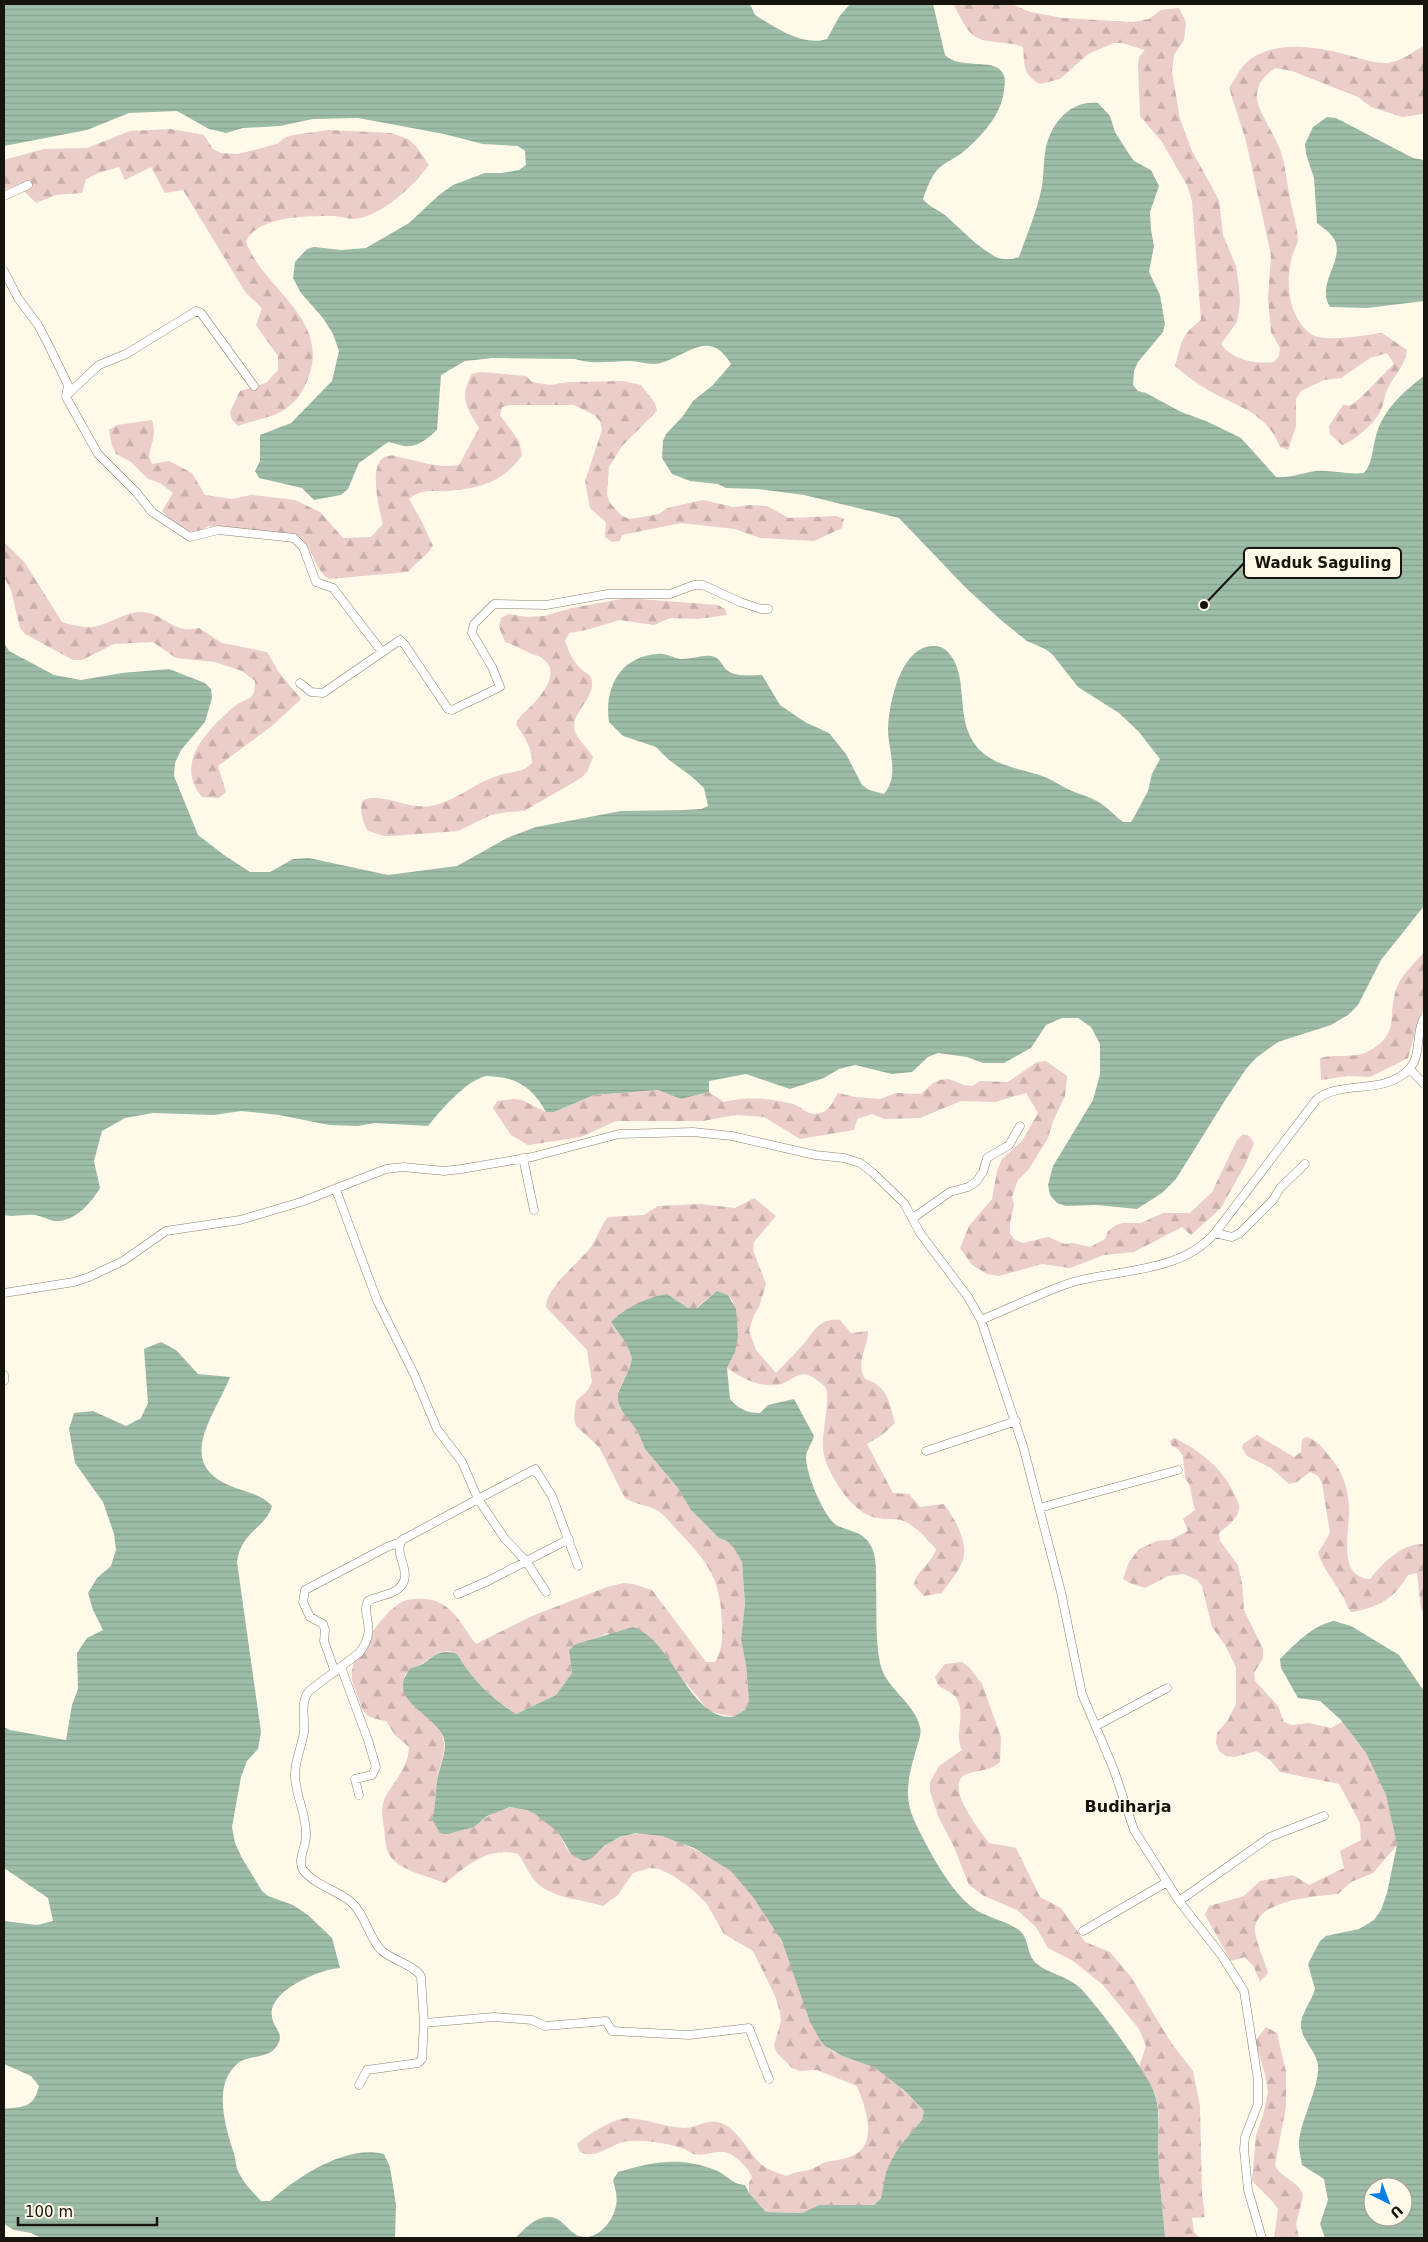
<svg xmlns="http://www.w3.org/2000/svg" width="1428" height="2242" viewBox="0 0 1428 2242" font-family="'DejaVu Sans',sans-serif">
<defs>
<pattern id="forest-firs" width="22" height="20" patternUnits="userSpaceOnUse" patternTransform="scale(1.25)"><rect width="22" height="20" fill="#ebcdca"/><path d="M5 1l3.5 6h-7zM16 11l3.5 6h-7z" fill="#c9afac"/></pattern>
<pattern id="water-rules" width="6" height="5" patternUnits="userSpaceOnUse" patternTransform="scale(1.25)"><rect width="6" height="5" fill="#9ebda8"/><path d="M0 2.5h6" fill="none" stroke="#87a28f"/></pattern>
</defs>
<rect width="100%" height="100%" fill="#fef9e8"/>
<path fill="url(#forest-firs)" d="M953,4H1012L1030,12L1063,18L1133,22L1149,19L1161,10L1179,8L1186,22L1184,40L1174,55L1172,72L1180,119L1192,151L1219,200L1223,235L1236,266L1239,287L1240,303L1237,322L1221,344C1232,360 1255,364 1274,362L1279,356L1280,348L1271,332L1268,298L1271,255L1246,141L1229,88C1234,81 1238,72 1244,65C1268,39 1316,46 1347,55C1361,58 1374,64 1388,63C1401,61 1412,53 1423,46L1424,43L1423,114L1402,117L1371,107L1358,97L1292,71L1275,68C1240,93 1264,113 1277,143C1285,158 1286,178 1289,194C1292,209 1297,225 1298,239C1298,245 1293,251 1292,257C1285,282 1288,317 1311,334C1324,343 1366,335 1382,333L1407,350C1405,366 1395,374 1388,388C1385,394 1384,403 1381,410C1376,422 1355,441 1342,445L1330,434L1329,426L1343,405C1346,405 1348,406 1351,405C1356,404 1386,371 1394,364L1387,353L1370,358L1341,378L1324,380L1301,391L1296,399V426L1288,450L1280,447C1265,409 1234,407 1203,387C1193,381 1184,373 1175,366C1182,342 1180,336 1201,320L1192,201L1187,185L1162,142L1140,116L1138,65L1139,57L1145,50L1122,43H1114L1088,54L1060,79L1040,84C1022,74 1025,65 1023,47C1009,41 987,44 976,37C966,32 959,13 953,4Z
M171,129L204,135L213,149L221,153L238,154L277,144L284,138L293,135L329,130L391,133L408,139L416,146L429,165C413,186 390,208 364,217C354,221 343,217 334,216C309,216 257,215 246,242C263,288 327,317 310,373C306,386 299,399 288,407C273,419 255,419 238,426L232,420L230,412L240,391L266,383L278,370V356L256,325L262,308L246,293L183,190L165,193L151,167L125,180L119,167L98,173L86,179L82,193L56,195L36,203L18,185L4,190V160L44,149L87,148L130,131Z
M481,372L526,376L532,382L550,385L569,382L623,381L641,385L655,403L657,411L622,446L609,467L607,495L610,503L622,516L630,519L659,514L667,508L703,500L733,507L750,505L767,506L789,518L836,516L844,519L842,528L814,541L760,538L735,529L681,523L622,535L620,541L612,542L605,537L606,522L590,508L585,481L602,430L600,421L594,415L574,405H510L502,407L500,415L519,441L522,455C504,482 480,488 449,491C433,492 422,488 409,499L422,522L433,546C426,557 416,562 408,572L329,579C315,571 313,547 298,535L208,526L195,534L171,520L162,511L173,493L160,483L148,479L131,462L116,454L112,446L109,430L117,425L152,420C157,436 151,441 149,457L152,464L169,461L192,473L205,495L232,499L251,495L295,500L320,512L343,538L371,537L383,524C379,510 364,450 395,456C416,460 437,469 459,465L479,428C466,407 459,398 472,374Z
M4,542L25,563L62,622C72,625 83,628 93,627C110,624 124,612 141,612C164,612 172,635 199,628L222,643L267,652L278,671L301,699L272,726L218,766L226,792L219,798L202,797C173,763 209,728 235,706C240,702 248,700 252,696C255,691 255,686 255,681L242,671L215,662L176,658L153,642L114,644L82,660H73L25,634L20,628L11,590L4,577Z
M627,598L718,605L725,609L727,615L698,619L670,618L654,625L620,620L586,630L569,633L565,641C568,650 573,662 580,668C585,673 592,674 592,682C594,700 569,714 575,732C577,738 589,750 593,757L587,772L581,778L524,811L507,812L491,815L458,831L392,836H384L368,831C362,821 359,811 363,800C382,792 409,810 431,806C455,802 474,783 497,776C510,771 522,774 532,763C532,747 524,737 516,724C520,714 527,711 533,704C543,693 560,673 544,660C541,656 534,655 530,653C521,649 515,645 505,642L499,627L501,618L508,614L527,617L544,616L572,608Z
M1424,952V1008L1415,1033L1408,1058L1370,1077L1348,1076L1321,1080L1320,1058C1334,1054 1353,1058 1365,1053C1404,1034 1385,1014 1398,985C1403,973 1416,962 1424,952Z
M1046,1061L1067,1076L1065,1096L1053,1121L1048,1138L1029,1169L1018,1180L1015,1188L1012,1197L1014,1205L1010,1223V1234L1015,1240L1023,1243L1048,1237L1065,1244L1073,1243L1090,1247L1105,1239L1108,1231L1116,1225L1123,1223H1141L1163,1213H1190L1212,1192L1237,1140L1243,1134L1249,1136L1254,1143L1246,1163L1221,1208L1191,1235L1182,1227L1134,1252L1104,1255L1070,1268L1042,1264L999,1276L987,1274L972,1265L960,1248L969,1226L992,1199L997,1171L1002,1159L1022,1141L1038,1113L1026,1093L995,1102L961,1101L920,1118L885,1119L872,1114L857,1119L854,1130L800,1139L764,1117L736,1115L703,1121H616L581,1137L528,1145L511,1135L493,1108L497,1101L514,1099L522,1100L546,1112H554L594,1095L658,1090L681,1099L709,1092L724,1102C747,1096 770,1098 793,1104C803,1107 807,1117 821,1113C830,1110 833,1101 838,1093L855,1097L880,1099L896,1093L921,1094L933,1083L940,1080L949,1079L964,1085L972,1086L980,1081L1008,1082L1037,1062Z
M754,1198L776,1216L754,1242L753,1250L766,1284L759,1307L754,1315L749,1330L756,1350L776,1373C784,1364 793,1356 801,1347C813,1334 818,1317 840,1320L851,1333L868,1331C868,1348 855,1362 865,1379C888,1386 889,1402 895,1423L882,1435L867,1444L893,1493L909,1494L920,1507L944,1504C954,1518 966,1538 964,1555C962,1569 949,1582 942,1593L924,1596L914,1585C917,1569 932,1564 936,1549C926,1538 915,1525 901,1520C893,1518 886,1520 878,1518C857,1515 841,1492 832,1475C827,1466 823,1456 823,1446C822,1433 830,1399 826,1389C825,1386 821,1383 818,1381C798,1365 795,1382 777,1385C759,1387 741,1378 727,1368L735,1352L733,1301L728,1295L717,1291L696,1308H688L667,1294L611,1322L626,1343L632,1358L630,1367L618,1392V1402L622,1411L638,1432L645,1449L678,1488L691,1510L719,1538L727,1541L733,1547L742,1562L745,1604L741,1639L746,1665L749,1702L745,1710L733,1717L709,1711L687,1684L608,1633C595,1639 580,1641 569,1650L572,1673L556,1695L516,1714C492,1697 472,1680 457,1654L449,1651L440,1652L405,1674C398,1704 436,1713 443,1738C447,1752 439,1766 437,1780C435,1794 436,1806 432,1819L474,1827C484,1818 495,1811 508,1808C525,1804 546,1820 557,1831C561,1836 564,1843 566,1848L591,1858C616,1833 641,1827 674,1840C690,1847 724,1863 736,1875C751,1888 772,1923 781,1940C788,1953 792,1969 797,1983C805,2003 809,2025 822,2042C835,2059 859,2058 876,2068C894,2080 909,2095 924,2111L922,2120L899,2147L886,2172L881,2198L874,2205H819L802,2213L766,2212L749,2193V2183L752,2177C749,2169 737,2156 728,2153C716,2149 705,2157 694,2154C690,2153 687,2150 684,2149C667,2143 647,2140 630,2141C612,2141 598,2161 580,2152L577,2144C587,2135 614,2118 627,2118C646,2119 665,2127 684,2128C696,2128 707,2119 718,2122C738,2127 747,2152 762,2165C768,2170 779,2173 786,2176C795,2172 799,2172 808,2170C814,2169 820,2164 826,2162C837,2160 850,2159 859,2152C877,2136 864,2104 857,2086L817,2070L800,2071L792,2068L777,2053L774,2045L781,2021L780,2012L775,1996L753,1951L724,1934L707,1904L693,1890L672,1875L659,1869L650,1868L633,1873L618,1895L603,1906C582,1899 554,1899 537,1883C529,1875 525,1863 518,1854C487,1846 467,1866 445,1883C428,1876 397,1870 389,1854C385,1847 385,1835 384,1828C382,1815 380,1806 387,1794C397,1777 408,1768 409,1747L395,1735L386,1721C366,1717 364,1716 358,1697C355,1688 350,1680 352,1671C354,1654 387,1607 404,1601C413,1598 429,1598 438,1602C456,1610 464,1629 476,1644L532,1616L607,1587L624,1583L633,1584L652,1590L706,1662H715C722,1650 723,1638 722,1625C721,1581 710,1565 681,1534C674,1527 667,1518 660,1512C650,1505 635,1505 625,1498L599,1447L576,1426L574,1418L576,1401L588,1390L592,1382L587,1350L546,1307C546,1287 578,1264 590,1248C598,1238 600,1226 608,1217L644,1215L658,1206L701,1204L735,1208Z
M1257,1435L1294,1457L1301,1452L1302,1440L1306,1437C1317,1440 1322,1447 1329,1456C1342,1470 1347,1485 1349,1505C1351,1528 1335,1577 1370,1579C1383,1563 1402,1543 1424,1544V1614L1421,1609L1417,1573L1408,1575C1395,1598 1378,1608 1351,1612C1346,1606 1346,1601 1342,1595C1333,1580 1324,1570 1318,1553L1330,1533L1322,1483L1318,1476L1310,1472L1297,1482L1289,1484L1271,1468L1247,1456L1242,1448L1243,1444Z
M1174,1438C1199,1450 1220,1466 1233,1491C1234,1495 1239,1501 1239,1506C1240,1518 1227,1526 1219,1533L1220,1541L1238,1565L1242,1583L1244,1610L1263,1649V1658L1254,1673L1255,1681L1278,1706L1284,1722L1292,1725L1309,1723L1331,1728L1342,1722L1366,1753L1386,1795L1397,1845L1373,1873L1351,1882L1338,1894C1317,1896 1252,1900 1255,1932C1256,1942 1265,1962 1268,1973L1260,1982L1254,1967L1245,1957L1231,1961L1205,1915L1209,1906L1244,1896L1260,1881L1293,1875L1309,1885L1344,1868L1340,1851L1361,1840L1360,1823L1339,1784L1280,1772L1271,1761L1257,1751L1234,1757L1226,1756L1219,1751L1216,1743L1217,1733L1228,1720L1236,1704V1667L1225,1645L1212,1627L1202,1586L1197,1580L1184,1574L1168,1576L1145,1588L1130,1583L1123,1579L1129,1562L1139,1549L1157,1541L1170,1540L1188,1531L1183,1519L1195,1510L1189,1484L1185,1478L1183,1456L1178,1449L1171,1445L1170,1441Z
M962,1662L969,1667L982,1684L1001,1737L1000,1762C989,1772 980,1769 967,1774C942,1783 979,1830 989,1843L1016,1848L1040,1897L1061,1908L1085,1942L1110,1952L1131,1977L1172,2044L1193,2071L1200,2106L1202,2194L1205,2217L1192,2218L1194,2232L1200,2238H1165L1157,2149L1159,2113L1155,2093L1139,2067L1146,2046L1139,2029L1103,1985L1073,1961L1048,1948L1036,1927L1017,1910L984,1896L969,1885L954,1847L938,1816L930,1791V1782L939,1766L962,1750C954,1734 966,1714 957,1699C953,1692 944,1690 938,1685L935,1677L945,1664Z
M1266,2027L1277,2033L1286,2072V2106L1275,2165C1281,2179 1300,2181 1303,2196L1296,2224L1299,2238H1274L1278,2209L1273,2202L1252,2181L1256,2135L1263,2115L1268,2092L1265,2074L1255,2041Z"/>
<path fill="url(#water-rules)" fill-rule="evenodd" d="M4,4H750L755,15C775,27 802,47 827,39L839,17L850,4H933L945,55C960,70 993,58 1002,72C1006,77 1005,84 1004,90C1002,115 980,138 962,153C955,158 946,162 939,168C931,176 927,188 923,199C929,207 937,209 945,215C961,229 977,247 996,257C1004,260 1011,260 1019,257C1026,237 1035,216 1040,195C1044,181 1043,167 1045,153C1049,125 1069,100 1098,103L1110,116L1115,132L1129,154L1134,161L1151,170L1159,186L1150,212L1151,230L1154,246L1149,272L1160,295L1165,324L1163,332L1138,362L1134,371L1133,385L1138,391L1146,393L1181,412L1206,421L1241,438L1276,477C1290,478 1302,473 1316,471C1332,470 1348,475 1364,473C1373,463 1372,449 1376,436C1382,411 1404,391 1424,376V906L1381,960L1358,1005L1348,1015L1331,1025L1278,1042L1256,1058L1246,1069L1224,1102L1176,1179L1162,1193L1137,1209L1097,1205L1066,1206L1057,1203L1050,1195L1048,1185L1053,1166L1093,1100L1100,1074V1044L1091,1027L1078,1018H1062L1046,1025L1031,1048L1004,1063H983L967,1057L938,1053L928,1057L912,1072L892,1074L855,1065L839,1069L824,1078L790,1089L746,1074L709,1081V1092L681,1099L658,1090L594,1095L554,1112H546C536,1093 521,1079 498,1077C493,1077 487,1075 483,1077C464,1083 440,1111 428,1126L375,1123L358,1126L329,1125L279,1115L241,1111L214,1115L153,1113L125,1118L102,1131L94,1161L100,1188C91,1203 74,1223 54,1221C48,1220 42,1216 35,1215C25,1214 14,1217 4,1215V643L9,651L54,675L81,680L122,673L169,669L205,683L211,689L212,698L205,722L181,750L175,763L174,776L198,835L224,855L250,872H270L293,859L309,858L388,875L457,866L507,838L536,827L621,811L684,810L701,809L708,806L704,788L691,776L669,760L656,747L623,736L609,722C604,688 620,656 658,654C666,653 673,658 680,659C692,660 704,653 715,657C720,659 723,667 728,671C737,677 752,675 762,675L780,705L805,722L829,733L846,754L862,785L869,790L884,794C900,775 888,751 888,729C889,705 898,659 923,648C931,645 941,645 947,651C971,675 953,718 977,747C994,767 1021,768 1045,777C1054,781 1063,787 1072,791C1082,795 1094,798 1103,805C1110,810 1116,817 1123,822H1131L1133,819L1148,791L1152,774L1160,759L1139,732L1119,713L1078,687L1052,654L1045,649L1027,641L1002,621L966,588L899,518L804,495L758,489L726,488L718,484L690,481L672,474L662,458L663,441L666,434L683,416L693,401L713,385L731,364C710,328 688,355 661,363C651,366 639,361 630,361C611,361 593,365 575,359L493,358L465,361L441,375L437,430C428,438 418,448 404,446C399,445 394,443 388,442L359,463L348,489L341,495L314,500L302,488L259,478L255,471L260,461V435L291,423L332,381L339,351L333,334L323,318L301,293L293,278L295,262L307,249L314,247L341,250L366,248L409,223L439,195L453,185L485,173H502L519,170L526,165L525,151L518,146L483,144L444,134L358,118L313,119L280,126L243,128L226,133L209,129L177,111L129,113L87,130L4,146Z
M1327,117L1336,118L1413,158L1424,160V301L1367,308L1330,307C1315,284 1346,259 1334,239C1330,232 1323,228 1317,223L1314,178L1306,154L1305,144L1313,127Z
M717,1291L728,1295L736,1309L738,1336L735,1352L727,1368L730,1399C739,1409 746,1413 760,1413L768,1405L794,1399L814,1436C812,1444 806,1450 806,1458C806,1473 824,1519 838,1526C852,1532 865,1532 872,1548C877,1560 876,1574 876,1586C877,1611 875,1638 880,1663C885,1688 915,1703 920,1727C922,1734 918,1743 916,1750C909,1774 903,1796 914,1820C927,1847 950,1893 976,1910C989,1918 1006,1921 1019,1930C1030,1939 1026,1954 1036,1963C1047,1973 1064,1975 1078,1986C1094,2000 1150,2076 1155,2095C1161,2114 1157,2133 1158,2152C1159,2181 1163,2210 1165,2238H515C525,2229 535,2216 550,2217C563,2218 568,2232 579,2236C596,2242 613,2222 616,2206C618,2197 615,2188 613,2180L618,2172C652,2162 680,2156 715,2170C728,2175 731,2184 745,2185L749,2193L766,2212L802,2213L819,2205H874L881,2198L886,2172L892,2159L899,2147L922,2120L924,2111L905,2091L874,2067L842,2056L825,2046L820,2040L810,2022L782,1941L753,1897L731,1871L694,1848L662,1836L636,1833L620,1837L604,1846L592,1858L584,1861L572,1855L558,1832L535,1814L527,1810L510,1807L487,1816L474,1827L448,1834L440,1833L432,1819C436,1806 435,1794 437,1781C439,1767 449,1750 443,1736C433,1713 384,1699 411,1668C432,1665 432,1646 457,1654C472,1680 492,1698 516,1714L556,1695L572,1673L569,1650L576,1644L633,1627C673,1640 689,1720 733,1717L745,1710L749,1702L746,1665L741,1639L745,1604L742,1562L733,1547L727,1541L719,1538L691,1510L678,1488L645,1449L638,1432L622,1411L618,1402V1393L630,1367L632,1358L626,1343L611,1322C624,1308 648,1297 667,1294L688,1308H697Z
M161,1342L176,1350L198,1374L230,1377C216,1414 173,1463 231,1486C246,1493 260,1493 272,1506C266,1528 241,1531 237,1562L261,1732L258,1749L247,1761L241,1777L232,1827L235,1843L242,1858L262,1891L268,1896L293,1905L308,1915L332,1938L340,1968C320,1969 267,1991 272,2017C273,2027 283,2032 279,2042C271,2062 247,2052 235,2066C212,2089 227,2131 235,2157C236,2163 236,2169 240,2175C245,2185 254,2193 261,2201H270C297,2177 346,2144 384,2154L390,2167L396,2205L395,2238H41L31,2233L14,2230L4,2224V2109C24,2106 33,2109 39,2086L31,2076L4,2064V1921L37,1925L53,1921L48,1898L4,1868V1727L10,1730L66,1740L72,1705L78,1689L77,1653L87,1638L103,1630L93,1610L88,1593L97,1578L111,1566L116,1550L114,1534L103,1502L75,1463L69,1429L74,1413L93,1411L126,1426L141,1418L148,1403L144,1349Z
M1334,1621L1351,1626L1399,1655L1424,1691V2238H1325L1320,2224L1328,2200L1324,2179L1302,2165C1301,2158 1299,2152 1299,2145C1299,2123 1316,2096 1318,2071C1320,2054 1304,2044 1301,2028C1299,2016 1312,2001 1315,1989L1308,1964L1320,1941L1326,1936L1359,1929L1374,1920L1381,1910L1387,1893L1397,1845L1386,1795L1366,1753L1340,1719L1320,1701L1298,1698L1281,1668L1280,1659C1295,1644 1313,1625 1334,1621ZM1373,2187H1403V2217H1373Z"/>
<g fill="none" stroke-linecap="round" stroke-linejoin="round">
<defs>
<path id="minor" d="M4,196L28,185
M4,271L18,298L38,325L48,344L68,385L66,397L98,454L137,493L152,512L190,537L218,530L294,538L303,547L316,582L333,588L382,652
M68,394L99,365L126,354L196,311L201,313L254,386
M300,683L311,692L323,693L400,640L405,645L448,709L452,710L500,687L492,667L472,633L474,624L494,604L546,605L608,594H670L694,585H703L740,602L761,609H768
M1410,1069L1424,1084
M523,1158L534,1210
M336,1190L377,1300L414,1374L437,1429L462,1462L478,1499L402,1540C392,1555 416,1574 398,1589C391,1595 377,1596 368,1601C360,1615 379,1628 359,1653L309,1691C300,1702 305,1718 304,1732C302,1746 294,1762 295,1777C296,1797 307,1815 306,1836C306,1847 297,1860 303,1870C314,1885 337,1890 351,1902C365,1914 368,1936 381,1950C391,1960 417,1966 421,1977L424,2023L422,2059L418,2063L367,2070L359,2085
M913,1218L950,1192L968,1187L976,1182L983,1172L987,1158L1009,1145L1020,1126
M1215,1233L1232,1237L1240,1233L1273,1200L1280,1188L1305,1164
M4,1293L74,1282L89,1277L123,1261L166,1231L240,1220L301,1202L386,1169L403,1167L444,1171L461,1169L532,1157L619,1134L693,1132L732,1136L815,1155L844,1158L860,1163L872,1172L904,1203L920,1233L968,1297L981,1320L1023,1446L1061,1592L1082,1694L1114,1770L1134,1830L1179,1901L1222,1956L1244,1991L1258,2080V2104L1245,2137L1244,2149L1248,2190L1262,2238
M981,1320C1011,1308 1042,1292 1073,1282C1120,1269 1180,1273 1215,1233L1316,1100C1341,1079 1385,1096 1409,1069C1422,1056 1415,1033 1424,1018
M4,1375V1381
M926,1451L1016,1421
M1039,1508L1178,1470
M546,1592L526,1561L505,1539L478,1499L535,1469L552,1496L578,1566
M458,1594L488,1581L569,1539
M341,1667L368,1740L376,1767L372,1775L355,1779L359,1795
M335,1672L324,1641L325,1630L323,1624L310,1617L303,1602L305,1590L387,1547L401,1542
M1096,1726L1167,1688
M1179,1901L1270,1837L1324,1816
M1083,1931L1167,1882
M424,2023L494,2017L532,2020L545,2026L606,2021L612,2031L689,2035L749,2028L769,2079"/>
</defs>
<use href="#minor" stroke="#898270" stroke-width="9"/>
<use href="#minor" stroke="#fff" stroke-width="8"/>
</g>
<g text-anchor="middle" dominant-baseline="central" stroke-width="4" stroke-linejoin="round" paint-order="stroke">
<g font-size="16" font-weight="bold" fill="#17140d" stroke="#fef9e8">
<text x="1128" y="1806">Budiharja</text>
</g>
</g>
<path fill="none" stroke="#17140d" stroke-width="2" d="M1204 605L1244 563"/>
<circle fill="#17140d" stroke="#fef9e8" stroke-width="2" cx="1204" cy="605" r="5"/>
<rect fill="#fef9e8" stroke="#17140d" stroke-width="2" x="1244" y="548" width="157" height="30" rx="5"/>
<g font-size="15" text-anchor="middle" font-weight="bold" fill="#17140d">
<text x="1323" y="568">Waduk Saguling</text>
</g>
<rect width="1428" height="2242" fill="none" stroke="#17140d" stroke-width="10"/>
<g transform="translate(1388 2202) rotate(138)"><circle r="24" fill="#fef9e8" stroke="#a29d90"/>
<path d="M0-4L9 19L0 12L-9 19Z" fill="#0b7fe6"/>
<text y="-8" font-size="14" font-weight="bold" text-anchor="middle" fill="#17140d">U</text>
</g>
<path d="M18 2217v8h139v-8" fill="none" stroke="#17140d" stroke-width="2.5"/>
<text x="25" y="2217" font-size="15" fill="#17140d" stroke="#fef9e8" stroke-width="4" paint-order="stroke">100 m</text>
</svg>
